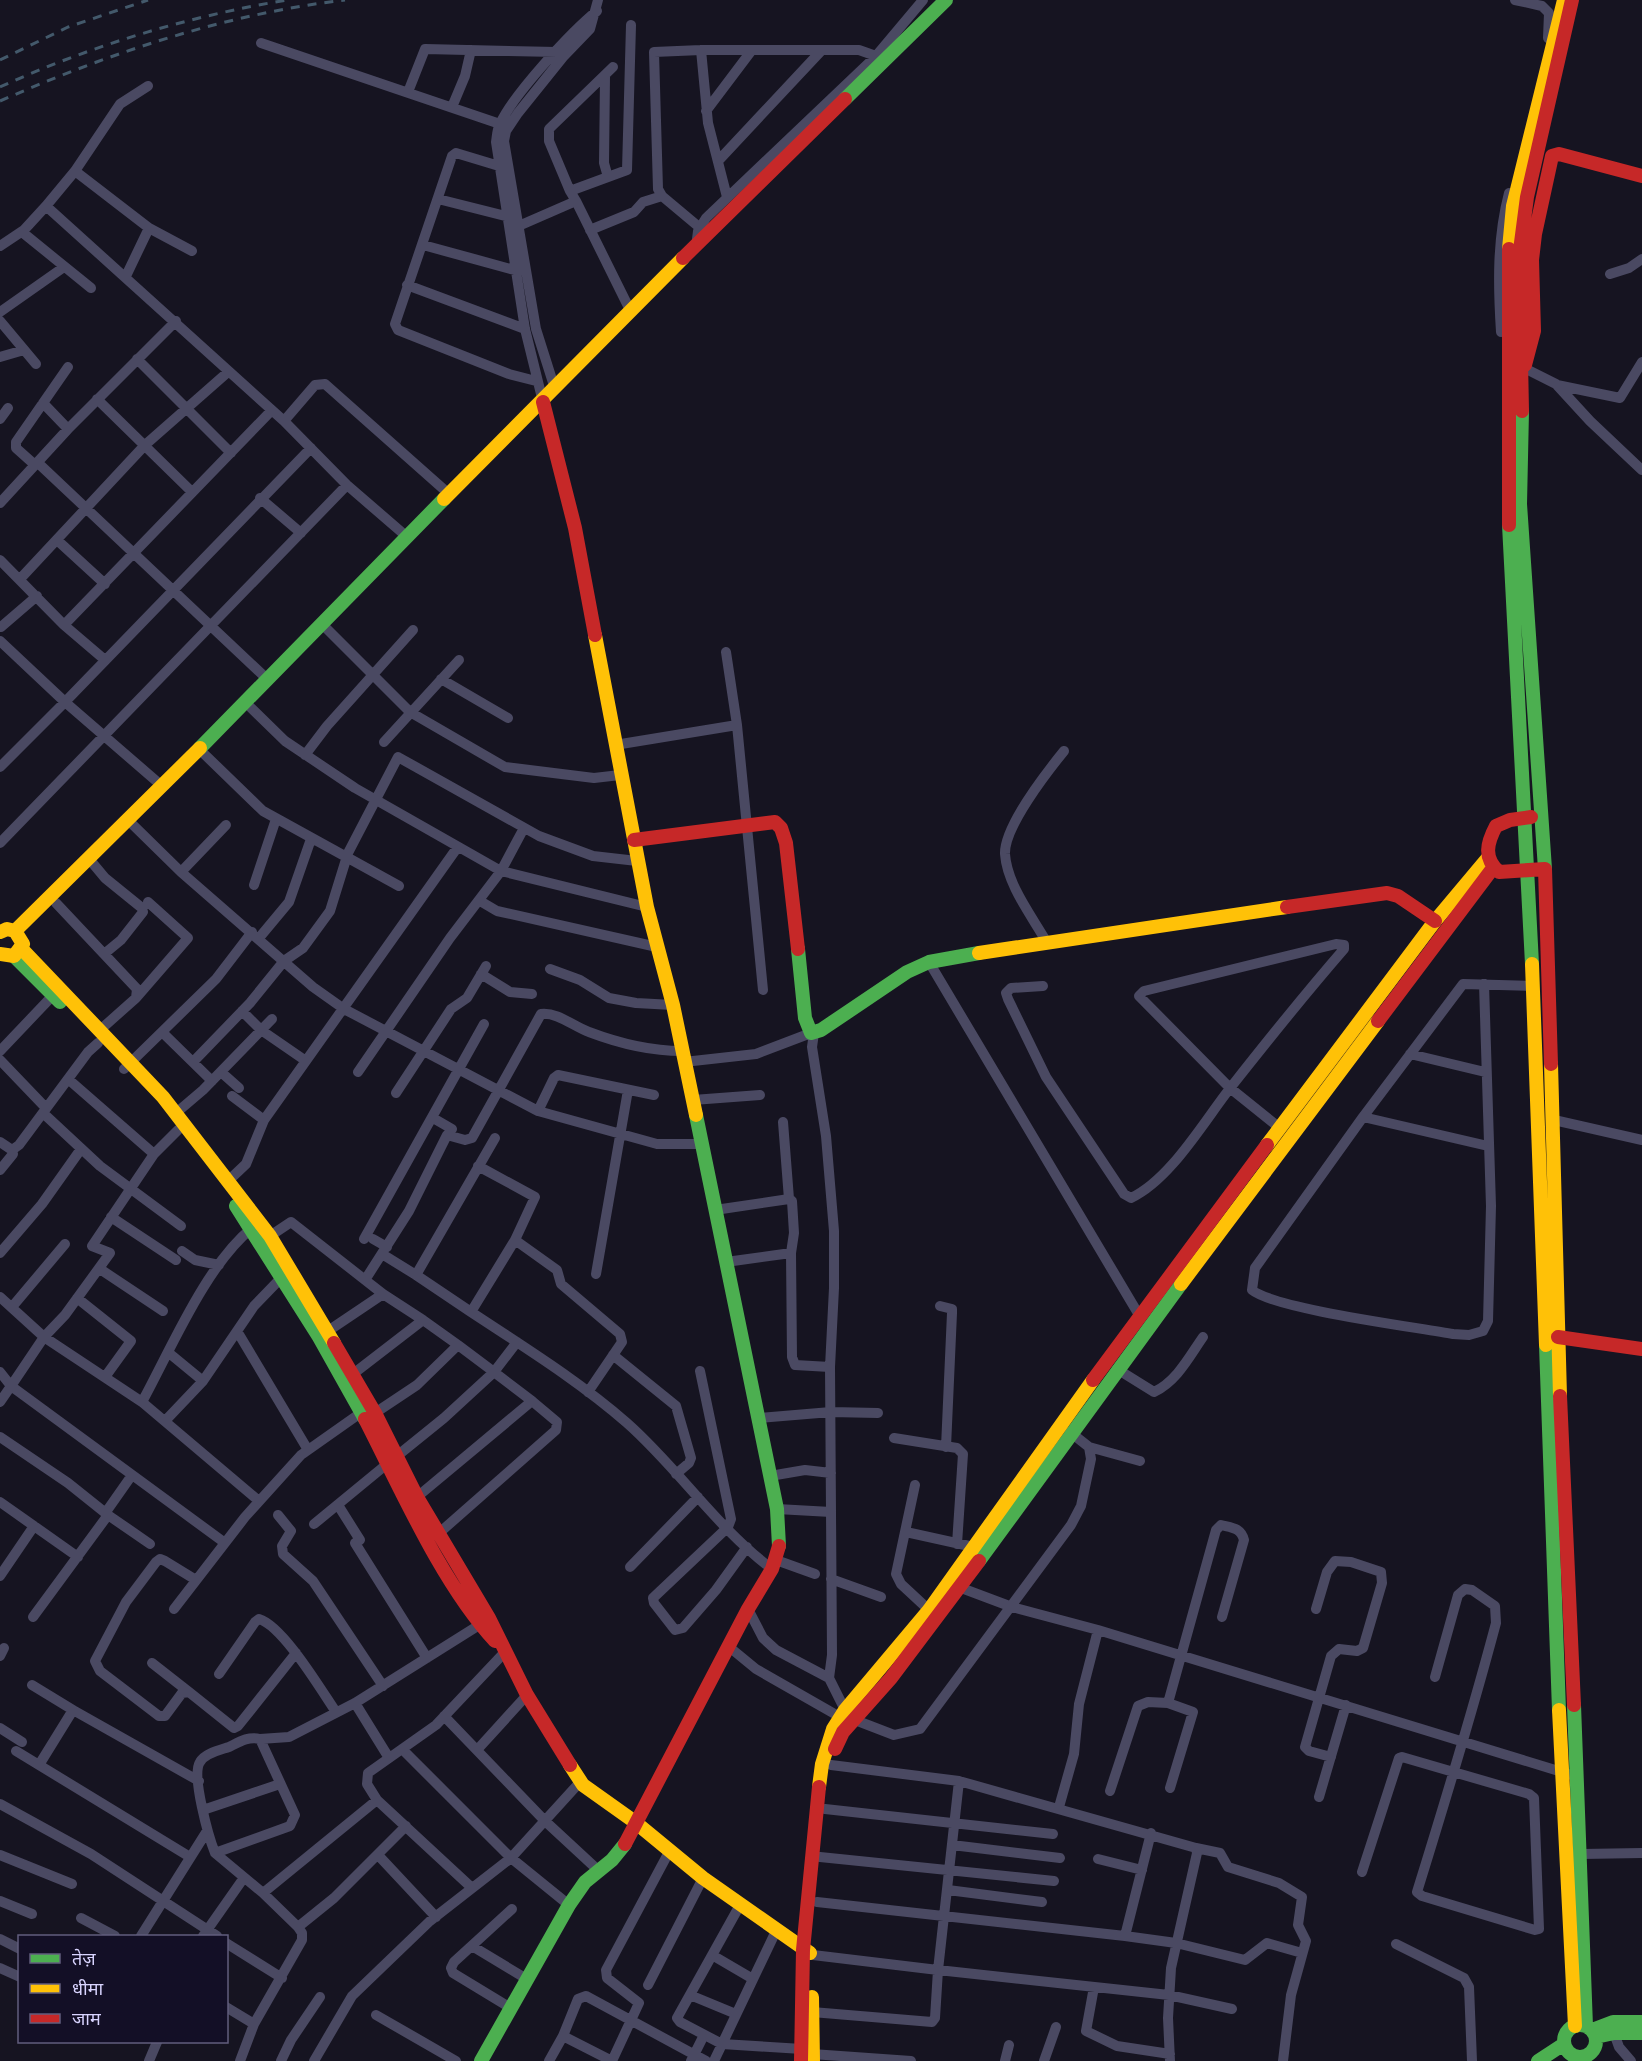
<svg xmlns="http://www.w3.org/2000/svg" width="1642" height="2061" viewBox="0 0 1642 2061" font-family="Overpass,'Noto Sans Devanagari',sans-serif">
<rect width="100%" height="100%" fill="#161421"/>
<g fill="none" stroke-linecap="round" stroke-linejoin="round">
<path stroke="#4a4962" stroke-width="10" d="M1515,0L1542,6L1549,13L1548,38
M261,43L500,124
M605,77L604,163L608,177
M408,92L425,49L557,52
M452,107L465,76L471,50
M706,111L752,50
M719,160L821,51
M499,166L456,153L452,156L395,324L398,330L509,374L536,381
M75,171L149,228L192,251
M570,191L549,141V129L613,67
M727,197L708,123L701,50H859L876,56
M438,199L509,217
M576,201L630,310
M46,206L284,421
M699,227L662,196L658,189L654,52L701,50
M514,228L576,201L570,191L627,170L631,25
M590,230L634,212L643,202L662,196
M22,232L91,288
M423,245L518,271
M0,246L24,230L46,206L75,171L120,104L148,86
M696,247L698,231L706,218L876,56L923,0
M1610,274L1629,268L1642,259
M126,276L149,228
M407,285L525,329
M0,312L64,267
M0,321L36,364
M1501,332C1498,285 1497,239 1509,193
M0,357L24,350
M137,359L231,453
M1524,368L1556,384L1590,421L1642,470
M1557,385L1620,398L1642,362
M555,389L536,329L504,141L506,131L518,113L563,57L590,29L598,0
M97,399L192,492
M543,402L525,329L496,142C497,136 497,129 500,124C513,95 571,32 597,11
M43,403L68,429
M0,419L8,408
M37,462L266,678
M35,465L16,448V442L68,367
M260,498L301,533
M0,503L68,429L176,321
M406,536L347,485L284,421L315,385L325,384L449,494
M57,540L105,584
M0,560L64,625L272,410
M20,579L145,445L228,372
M321,623L410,712L505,767L594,778L620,775
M64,625L105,660
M1,627L37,596
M0,641L65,702L311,448
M726,652L737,725
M441,679L508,718
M245,702L285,741L355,788L501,871L647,907
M384,742L459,660
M615,745L737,725L763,990
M199,749L263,811L399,886
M305,755L327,726L413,630
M0,767L65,702L162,786
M129,821L181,872L313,987L344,1009L538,1111L657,1144H703
M0,843L347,485
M90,860L105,878L142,908L143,912L121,940L104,954
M181,872L226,825
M254,885L276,819
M480,901L497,911L657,947
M56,903L137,989L136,998L100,1030
M259,938L289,902L311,839
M1046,941C1031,915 1007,884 1005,854C1004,827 1047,772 1064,751
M929,962L1139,1315
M550,969L580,980L609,998L636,1003L673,1005
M481,974L510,992L532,994
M1484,984L1491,1206L1488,1321L1483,1331L1469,1335L1453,1334C1415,1327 1275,1309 1252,1290L1255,1268L1363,1117L1463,984L1533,986
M1043,986L1011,988L1006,993L1008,999L1046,1077L1124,1194L1131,1198C1171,1179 1204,1121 1231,1087C1268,1040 1305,994 1344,949V945L1336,944L1144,991L1139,996L1230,1088L1281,1129
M136,998L188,938L148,902
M242,1011L261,1030L306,1061
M162,1032L212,1081
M814,1033L812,1047L826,1136L834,1231V1288L830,1367L832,1655L829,1678
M0,1051L58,990
M1410,1054L1485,1072
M0,1060L46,1108
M193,1062L250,1003L284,961L303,948L330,911L348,853L398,757L539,836L593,856L637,861
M684,1062L756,1054L811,1033
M124,1069L216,979L252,932
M221,1072L239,1088
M358,1072L450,938L501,871L524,828
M68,1079L154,1154
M396,1093L451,1009L467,998L486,966
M232,1096L264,1120
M693,1100L760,1095
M538,1111L554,1078L558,1075L654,1095
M43,1113L100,1166L181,1226
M176,1113L203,1090L272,1019
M1363,1117L1488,1146
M433,1118L452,1129
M1554,1120L1642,1140
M783,1122L789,1199
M178,1130L154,1154L92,1246L110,1253L65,1315L44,1337L11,1386L225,1543
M0,1142L12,1150L19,1145L88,1052L98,1043
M478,1166L535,1197L515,1240L471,1312C524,1347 579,1381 627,1423C678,1468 717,1528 772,1569
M0,1170L13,1154L12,1150
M227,1182L246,1164L264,1120L457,848
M715,1210L789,1199L792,1201L794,1233L791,1253L792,1357L795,1365L830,1367
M111,1217L176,1260
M270,1236L291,1222L383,1294
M364,1239L484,1024
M373,1239L387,1247
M515,1240L557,1270L561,1284L620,1334L622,1342L588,1392
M182,1251L195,1260L219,1265
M0,1253L42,1204L81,1149
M382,1254L416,1275L495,1138
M726,1262L791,1253
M100,1269L163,1311
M596,1274L628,1090
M416,1275L471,1312
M365,1280L409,1211L447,1135L465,1140L472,1138L541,1014C558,1012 574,1027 589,1032C618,1043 651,1051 682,1051
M0,1297L44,1337L142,1402C171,1349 206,1265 252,1228
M77,1298L131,1341L105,1377
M940,1306L952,1309V1313L946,1447
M12,1307L65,1244
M237,1331L308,1450
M328,1331L383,1294L423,1320L353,1374
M169,1353L203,1381
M613,1355L676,1406L691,1458L689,1463L676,1474
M1117,1369L1154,1392C1177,1381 1189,1357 1203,1337
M700,1371L731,1519L728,1527L653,1598L654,1603L675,1630L683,1628L716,1590L747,1547
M0,1372L11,1386L0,1402
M142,1402L259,1501
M375,1413L417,1385L458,1345L423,1320
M758,1418L831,1412L878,1413
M165,1421L203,1381L254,1306L282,1277
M0,1437L68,1483L108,1515L33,1617
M894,1438L957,1448L963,1454L957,1544
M1089,1447L1140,1461
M397,1456L444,1418L494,1372L458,1345
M770,1476L805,1470L831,1473
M915,1485L896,1574L901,1584L929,1610
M417,1497L532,1401L494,1372L517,1342
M0,1502L78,1557
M338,1505L360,1540
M777,1509L831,1512
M106,1512L132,1475
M108,1515L150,1544
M278,1515L291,1531L282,1546L283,1554L313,1581L383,1686
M314,1524L387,1464
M906,1532L974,1547
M438,1534L556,1430L557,1422L532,1401
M355,1543L427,1658
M776,1560L815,1574
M630,1567L698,1497
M0,1576L34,1526
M831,1579L881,1597
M196,1580L165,1561L160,1559L156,1562L126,1602L95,1661L100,1671L159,1716H165L182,1693L189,1692L234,1728L238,1726L296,1653
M956,1586L1012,1607L1098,1630L1575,1776
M174,1609L245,1517L301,1455L362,1412
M748,1609L763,1638L776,1650L829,1678L845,1710L855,1720L894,1735L920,1729L1071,1525L1081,1506L1091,1459L1089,1447L1070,1432
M1316,1609L1327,1572L1335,1561L1351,1562L1381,1572L1382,1583L1363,1648L1357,1651L1339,1649L1331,1656L1305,1747L1309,1751L1331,1757
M728,1646L756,1669L840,1717
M0,1656L4,1648
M152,1663L189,1692
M219,1674L255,1622L259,1619C283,1626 321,1690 336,1712
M32,1685L73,1710
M355,1703L389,1758
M1168,1703L1193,1712L1170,1788
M444,1716L545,1821L599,1871
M0,1728L22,1742
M260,1739C248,1736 239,1742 229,1747C220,1750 205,1753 200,1762C191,1775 209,1838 215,1853L290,1826L295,1815L260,1739L289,1737L355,1703L484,1622
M477,1750L527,1695
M16,1751L190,1857
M39,1765L73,1710L199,1781
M831,1765L959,1781L1196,1848L1197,1853L1171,1968L1168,2018L1170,2061
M1110,1791L1138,1706L1148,1702L1168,1703L1216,1530L1221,1525C1233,1528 1241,1528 1244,1540L1222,1617
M1319,1797L1346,1705
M377,1800L472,1888
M0,1804L91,1854L217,1936
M1059,1807L1074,1754L1079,1704L1098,1630
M825,1809L1053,1834
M203,1810L280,1784
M952,1845L1060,1858
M1196,1848L1220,1853L1228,1867L1279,1883L1302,1897L1298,1925L1306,1941L1291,1995L1283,2061
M215,1853L263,1893
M1582,1854L1642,1853
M0,1855L72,1884
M378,1855L436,1917
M820,1857L1054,1881
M1098,1859L1142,1870
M1362,1872L1399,1758L1402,1757L1529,1794L1534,1798L1539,1929L1535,1930L1422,1896L1417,1892C1445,1802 1472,1713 1496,1623L1495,1606L1472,1590L1465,1589L1458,1595L1435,1677
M948,1890L1042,1902
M0,1901L32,1914
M817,1902L1125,1936L1176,1943L1245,1960L1267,1943L1302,1953
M569,1905L511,1858L581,1781
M740,1905L677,2018L680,2022L722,2044L802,2049
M81,1918L115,1936
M298,1927L263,1893L377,1800L367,1784L368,1773L436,1725L504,1653
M141,1936L207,1831
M203,1936L243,1879
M1125,1936L1151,1833
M0,1939L20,1949
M226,1943L282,1978
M1396,1944L1464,1978L1469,1987L1472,2061
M472,1946L525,1978
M712,1955L753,1979
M813,1955L938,1970L959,1781
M0,1968L20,1977
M648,1985L703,1878
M1094,1987L1086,2031L1117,2046L1170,2054
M690,1995L736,2014
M226,2007L254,2024
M509,2007L453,1973L451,1968L454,1962L512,1909
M812,2012L932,2022L935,2018L938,1970L1169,1995L1232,2009
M376,2015L456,2061
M1614,2033L1619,2047L1631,2061
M563,2036L578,1999L586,1996L706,2061
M812,2054L911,2061
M149,2061L157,2042
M240,2061L254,2024L302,1940V1933L298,1927L334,1898L406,1826
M281,2061L291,2040L320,1997
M314,2061L352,1996L430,1921L511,1858L402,1749
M549,2061L563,2036L612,2061L639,2003L607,1978L606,1970L670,1850
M691,2061L704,2035
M714,2061L776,1931
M1005,2061L1009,2045
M1044,2061L1056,2027"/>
<path stroke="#4caf50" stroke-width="14" d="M845,99L946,0
M1522,411L1520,504L1545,869
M1509,525L1532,964
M200,748L444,499
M798,949L805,1018L811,1033L821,1030L907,972L929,962L979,953
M14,956L60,1002
M696,1115L777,1509L779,1546
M236,1206L319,1337L365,1419
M1546,1345L1559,1710
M979,1561L1181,1284
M1574,1705L1586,2026
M1564 2041a16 16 0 1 1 32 0a16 16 0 1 1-32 0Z
M1592,2030L1613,2022H1642
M1596,2037L1614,2033H1642
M481,2061L569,1905L585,1882L612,1860L625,1844
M1538,2061L1564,2044"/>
<path stroke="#ffc107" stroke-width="14" d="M1509,249L1513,206L1564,0
M444,499L683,258
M595,635L647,907L673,1005L696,1115
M15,931L200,748
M0,932L7,929L15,931L23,944L14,956L0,954
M21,948L163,1097L270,1236L334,1343
M979,953L1287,907
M1532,964L1546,1345
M1551,1064L1560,1396
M1267,1145L1435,921L1487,859
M1181,1284L1378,1021
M1559,1710L1575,2026
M570,1765L583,1785L635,1822L703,1878L810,1953
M819,1787L822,1764L833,1729L845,1710L929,1610L1093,1380
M812,1997L813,2061"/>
<path stroke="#c62828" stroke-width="14" d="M1509,249V525
M683,258L845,99
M1525,365L1534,331L1532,260L1535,234L1552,156L1559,154L1642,176
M543,402L575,528L595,635
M1522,411L1519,258L1527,197L1572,0
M1531,817L1510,820L1496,826C1487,843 1483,858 1499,872L1545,869L1551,1064
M634,840L775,822L781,828L786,843L798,949
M1287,907L1387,893L1398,896L1435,921
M1378,1021L1493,868
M1558,1337L1642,1349
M334,1343L375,1413L417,1497L489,1618L527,1695L570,1765
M1093,1380L1267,1145
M1560,1396L1574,1705
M365,1419C401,1489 442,1584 495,1641
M835,1749L843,1732L891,1678L979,1561
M625,1844L748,1609L772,1569L779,1546
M801,2061L803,1950L819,1787"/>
<path stroke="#43596b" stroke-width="3" stroke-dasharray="9 8" stroke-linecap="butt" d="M0,60L68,27L148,0
M0,87C90,46 189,16 287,0
M0,101C110,53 225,14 345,0"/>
</g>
<rect x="18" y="1935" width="210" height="108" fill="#130f26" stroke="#625e7d" stroke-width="1.5"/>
<rect x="30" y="1954" width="30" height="9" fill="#4caf50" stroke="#625e7d" stroke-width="1.5"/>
<text x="72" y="1965" font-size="18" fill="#d9d4ff">तेज़</text>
<rect x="30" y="1984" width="30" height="9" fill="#ffc107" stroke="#625e7d" stroke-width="1.5"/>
<text x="72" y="1995" font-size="18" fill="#d9d4ff">धीमा</text>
<rect x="30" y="2014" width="30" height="9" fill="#c62828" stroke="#625e7d" stroke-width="1.5"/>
<text x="72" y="2025" font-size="18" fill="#d9d4ff">जाम</text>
</svg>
